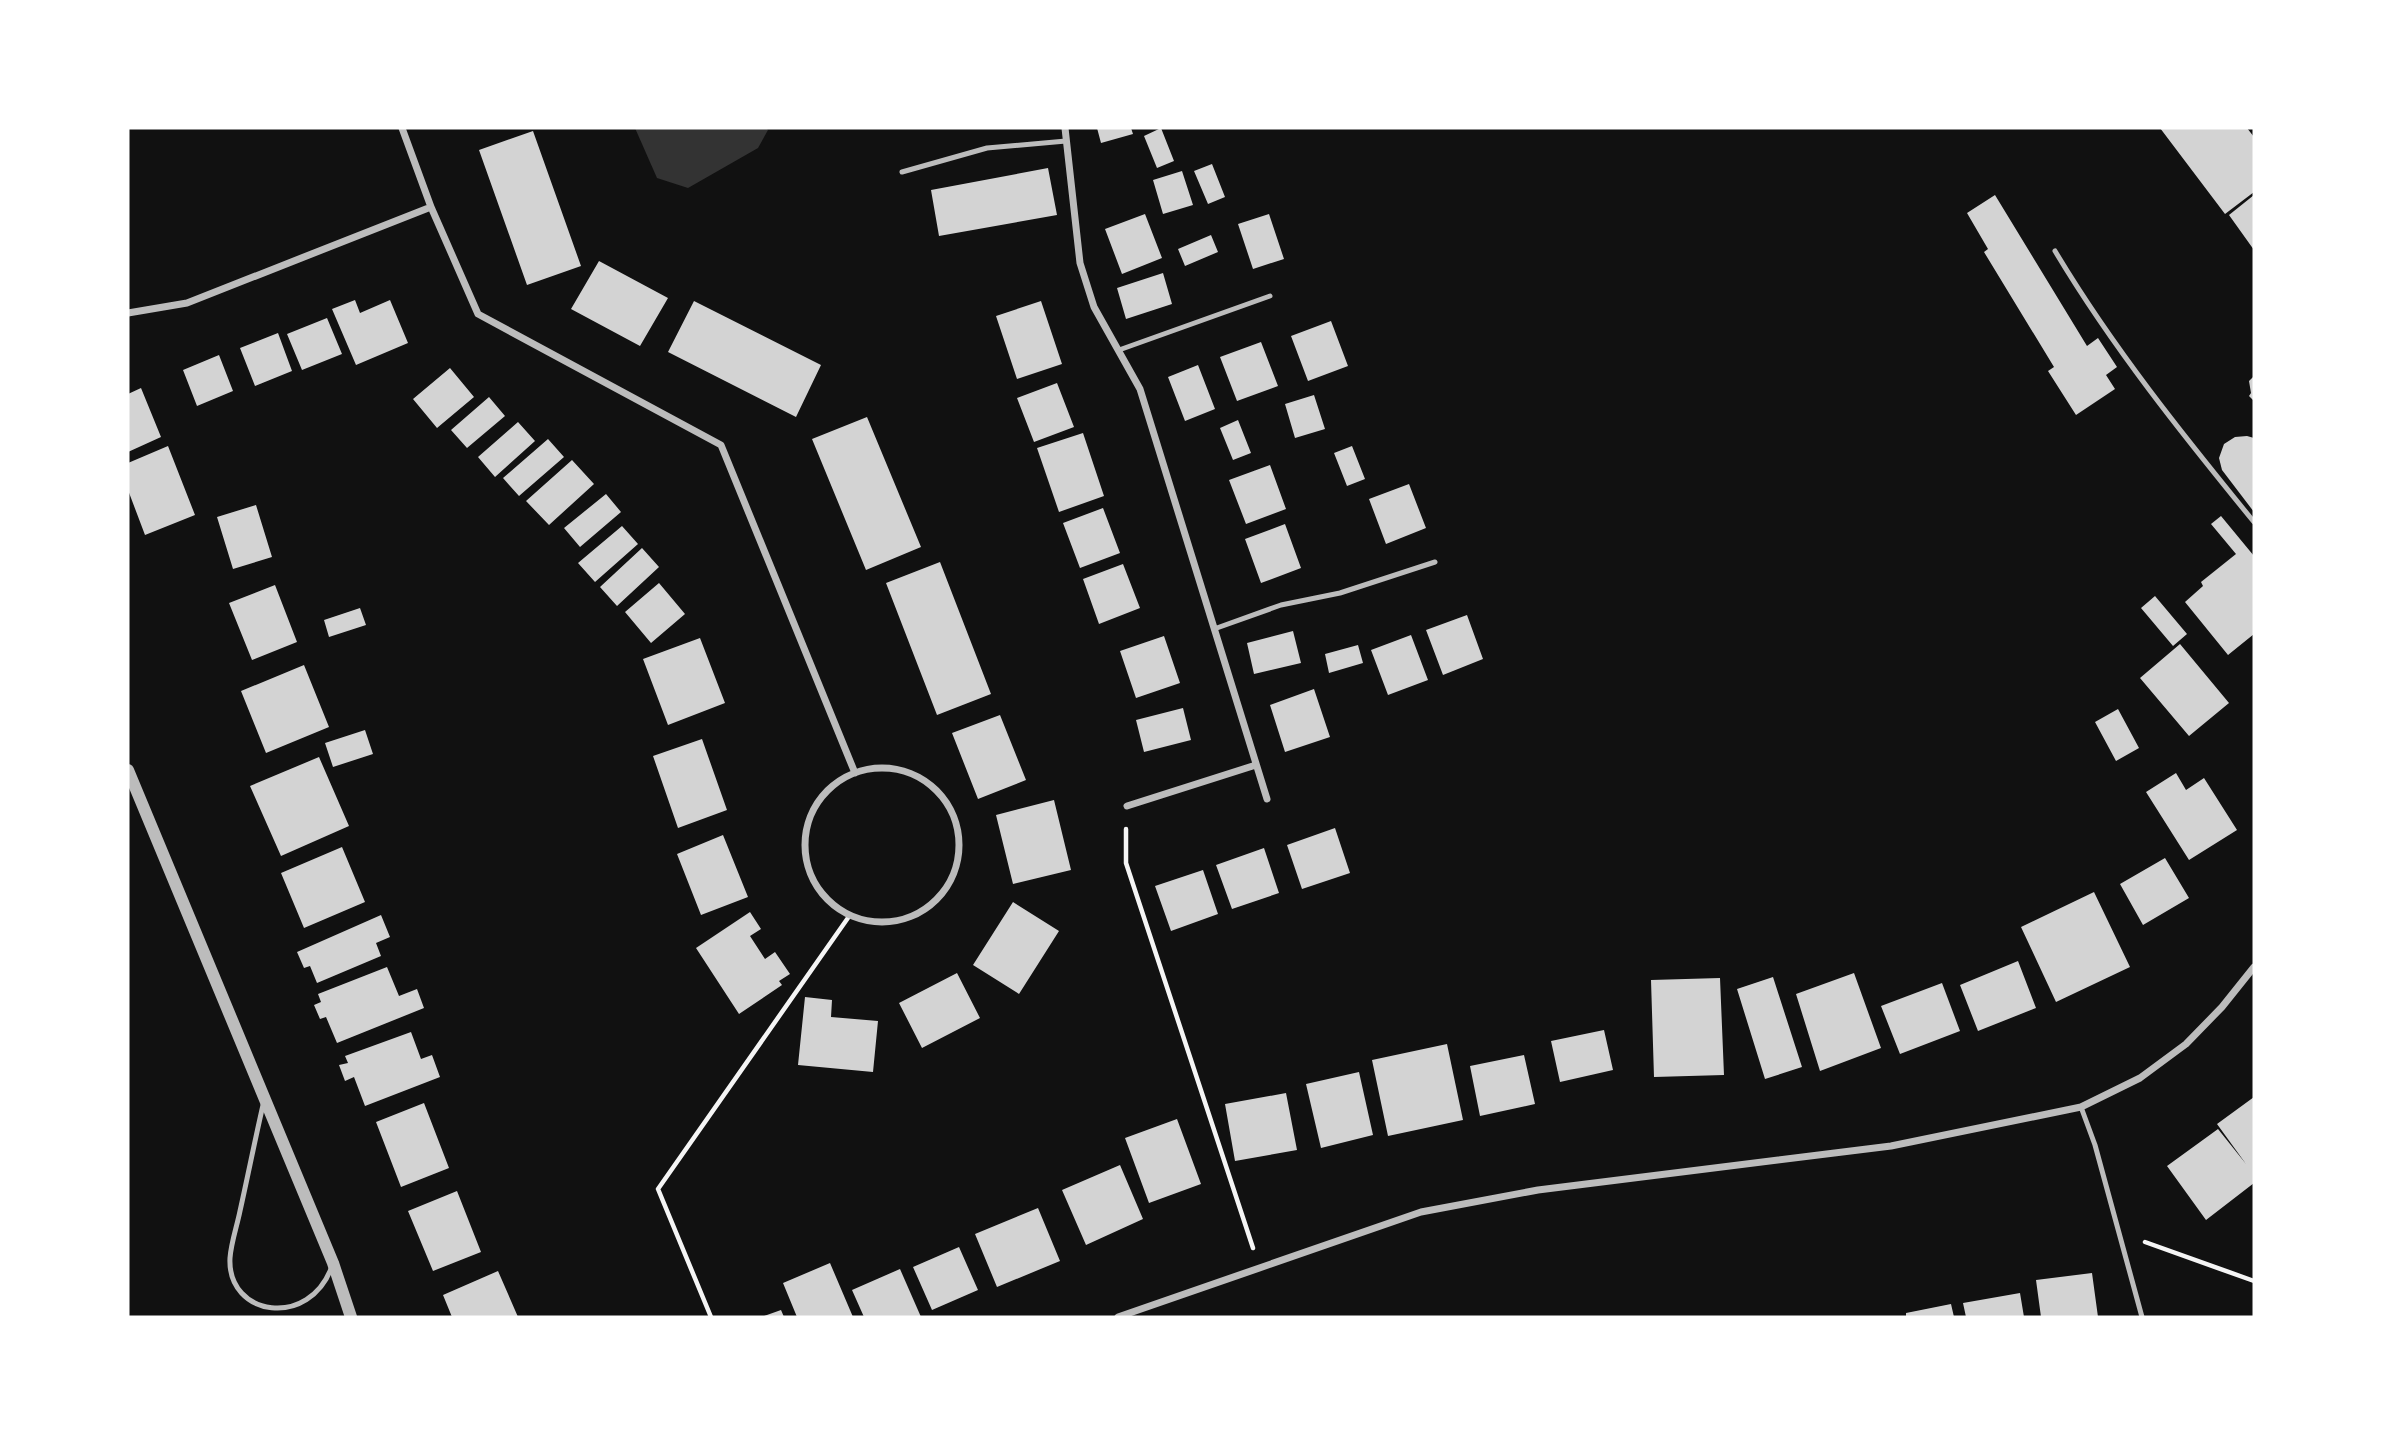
<svg xmlns="http://www.w3.org/2000/svg" width="2382" height="1445" viewBox="0 0 2382 1445" font-family="'Fira Sans Condensed',sans-serif">
<rect width="100%" height="100%" fill="#111"/>
<path fill="#333" d="M635,128H766L768,130L758,148L688,188L657,178Z"/>
<path fill="#d3d3d3" d="M1097,128H1131L1133,134L1101,143Z
M1161,128L1174,161L1157,168L1144,136Z
M2160,128H2247L2254,137V192L2225,214Z
M533,131L581,266L527,285L479,150Z
M1212,164L1225,197L1208,204L1194,171Z
M1048,168L1057,215L939,236L931,190Z
M1182,171L1193,205L1163,214L1153,180Z
M1995,195L2087,346L2098,338L2117,367L2106,375L2115,389L2076,415L2048,371L2054,367L1984,252L1988,249L1967,213Z
M2254,195V250L2229,215Z
M1145,214L1162,258L1122,274L1105,229Z
M1269,214L1284,259L1253,269L1238,224Z
M1211,235L1218,252L1185,266L1178,249Z
M599,261L668,298L640,346L571,309Z
M1163,273L1172,304L1126,319L1117,288Z
M355,300L360,313L390,300L408,343L356,365L332,309Z
M694,301L821,365L796,417L668,352Z
M1041,301L1062,364L1017,379L996,316Z
M327,318L342,354L302,370L287,334Z
M1331,321L1348,366L1308,381L1291,336Z
M278,333L292,371L255,386L240,348Z
M1261,342L1278,386L1237,401L1220,357Z
M219,355L233,391L197,406L183,370Z
M1198,365L1215,409L1185,421L1168,377Z
M450,368L474,397L437,428L413,399Z
M2254,376V401L2249,396L2251,393L2249,381Z
M1057,383L1074,427L1034,442L1017,398Z
M141,388L161,437L128,452V394Z
M1314,395L1325,429L1295,438L1285,404Z
M489,397L505,416L467,448L451,430Z
M867,417L921,547L866,570L812,439Z
M1238,420L1251,453L1233,460L1220,428Z
M518,422L535,441L495,477L478,457Z
M1083,433L1104,496L1059,512L1037,448Z
M2247,436L2254,438V512L2222,470L2219,458L2224,444L2235,437Z
M548,439L564,457L519,496L503,478Z
M168,446L195,515L145,535L128,490V463Z
M1352,446L1365,479L1347,486L1334,453Z
M572,460L594,484L549,525L526,501Z
M1270,465L1286,509L1246,524L1229,480Z
M1409,484L1426,528L1386,544L1369,499Z
M606,494L621,512L580,547L564,528Z
M256,505L272,557L233,569L217,517Z
M1103,508L1120,553L1080,568L1063,523Z
M2221,516L2254,556V634L2228,655L2185,602L2203,586L2201,582L2236,554L2211,524Z
M1285,524L1301,568L1261,583L1245,539Z
M622,526L638,544L595,582L578,563Z
M642,548L659,567L617,606L600,587Z
M940,562L991,694L937,715L886,583Z
M1123,564L1140,608L1099,624L1083,579Z
M659,583L685,614L651,643L625,612Z
M275,585L297,642L252,660L229,603Z
M2155,596L2187,634L2173,646L2141,608Z
M360,608L366,625L329,637L324,620Z
M1467,615L1483,659L1443,675L1426,630Z
M1293,631L1301,663L1254,674L1247,643Z
M1411,635L1428,680L1388,695L1371,650Z
M1164,636L1180,683L1136,698L1120,651Z
M700,638L725,703L668,725L643,659Z
M2180,644L2229,703L2189,736L2140,678Z
M1358,645L1363,663L1329,673L1325,654Z
M304,665L329,727L266,753L241,691Z
M1314,689L1330,737L1285,752L1270,705Z
M1183,708L1191,740L1144,752L1136,720Z
M2118,709L2139,748L2116,761L2095,722Z
M1000,715L1026,780L978,799L952,733Z
M365,730L373,754L333,767L325,743Z
M702,739L727,810L678,828L653,756Z
M319,757L349,826L281,856L250,786Z
M2176,773L2186,790L2204,778L2237,830L2189,860L2146,792Z
M1054,800L1071,870L1013,884L996,815Z
M1335,828L1350,873L1302,889L1287,845Z
M723,835L748,897L701,915L677,854Z
M342,847L365,902L304,928L281,873Z
M1264,848L1279,893L1232,909L1216,865Z
M2165,858L2189,898L2143,925L2120,884Z
M1203,870L1218,914L1171,931L1155,886Z
M2094,892L2130,967L2056,1002L2021,927Z
M1013,902L1059,931L1019,994L973,965Z
M750,912L761,929L750,936L765,959L775,952L790,974L779,981L782,985L739,1014L696,948Z
M381,915L390,937L376,943L381,956L317,983L310,966L304,968L297,952Z
M2018,961L2036,1008L1978,1031L1960,985Z
M387,967L399,996L417,989L424,1008L337,1043L326,1017L320,1019L314,1005L321,1002L318,994Z
M957,973L980,1018L922,1048L899,1003Z
M1854,973L1881,1048L1820,1071L1796,994Z
M1773,977L1802,1067L1765,1079L1737,989Z
M1720,978L1724,1075L1654,1077L1651,980Z
M1942,983L1960,1031L1900,1054L1881,1006Z
M805,997L832,1000L831,1017L878,1021L873,1072L798,1065Z
M1604,1030L1613,1070L1560,1082L1551,1041Z
M411,1032L421,1059L432,1055L440,1077L365,1106L354,1077L345,1081L339,1065L348,1063L345,1056Z
M1447,1044L1463,1120L1388,1136L1372,1060Z
M1524,1055L1535,1104L1480,1116L1470,1066Z
M1359,1072L1373,1135L1321,1148L1306,1084Z
M1286,1093L1297,1150L1235,1161L1225,1104Z
M2254,1097V1183L2206,1220L2167,1166L2218,1129L2246,1164L2217,1124Z
M424,1103L449,1168L401,1187L376,1122Z
M1177,1119L1201,1184L1149,1203L1125,1138Z
M1120,1165L1143,1219L1086,1245L1062,1190Z
M457,1191L481,1252L433,1271L408,1211Z
M1038,1208L1060,1261L997,1287L975,1234Z
M959,1247L978,1290L932,1310L913,1267Z
M830,1263L853,1317H797L783,1283Z
M900,1269L921,1317H864L852,1290Z
M498,1271L518,1317H452L443,1295Z
M2092,1273L2098,1317H2041L2036,1280Z
M2020,1293L2024,1317H1966L1963,1303Z
M1951,1304L1954,1317H1906V1313Z
M781,1310L784,1317H761Z"/>
<g fill="none" stroke-linecap="round" stroke-linejoin="round">
<path stroke="#f5f5f5" stroke-width="4.5" d="M1126,829V863L1253,1248
M2145,1242L2254,1281
M711,1317L658,1189L850,915"/>
<path stroke="#bcbcbc" stroke-width="5" d="M902,172L987,148L1066,141
M2055,251C2113,348 2183,435 2254,522
M1119,350L1270,296
M1214,629L1281,605L1340,593L1435,562
M263,1105C255,1140 248,1175 240,1211C237,1226 231,1243 230,1258C227,1317 310,1329 332,1266
M2081,1107L2095,1145L2142,1317"/>
<path stroke="#bcbcbc" stroke-width="7" d="M1065,128L1080,263L1094,307L1140,389L1267,799
M431,207L478,314L721,445L855,773
M128,313L187,303L431,207L402,128
M805 845a77 77 0 1 1 154 0a77 77 0 1 1-154 0Z
M1127,806L1256,765
M1118,1317L1421,1212L1538,1190L1891,1146L2081,1107L2140,1078L2186,1044L2222,1007L2254,967"/>
<path stroke="#bcbcbc" stroke-width="12" d="M128,770L333,1263L351,1317"/>
</g>
<rect width="2382" height="1445" fill="none" stroke="#ffffff" stroke-width="259"/>
</svg>
